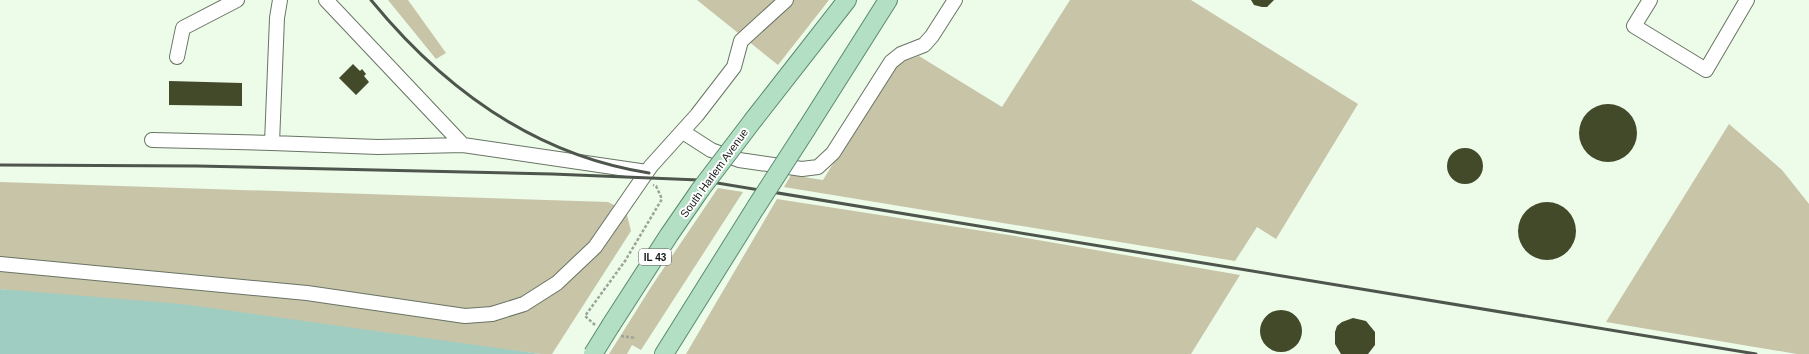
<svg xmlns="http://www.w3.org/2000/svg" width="1809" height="354" viewBox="0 0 1809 354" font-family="Arial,sans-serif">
<rect width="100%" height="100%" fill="#edfbe9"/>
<path fill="#c8c4a8" d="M388,0H408L446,53L436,59Z
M697,0H829L778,65Z
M1070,0H1191L1358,104L1276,239L1257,227L1235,261L784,187L791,175L823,180L887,76L897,64L919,56L1002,107Z
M1729,124L1782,170L1809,204V354H1797L1606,322Z
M0,182L608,202L626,211L631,231L552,354H541L0,289Z
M718,188L743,192L641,350L632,345L627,354H609L653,284Z
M777,199L1015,236L1240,275L1191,354H686Z"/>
<path fill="#a0cdc1" d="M0,289L182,304L541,354H0Z"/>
<path fill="#424a2a" d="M1251,0H1274L1267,7H1262L1254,5Z
M353,64L360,71L362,69L366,74L364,76L369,82L356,95L339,78Z
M169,81L242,83V106L169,105Z
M1579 133a29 29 0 1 1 58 0a29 29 0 1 1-58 0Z
M1447 166a18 18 0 1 1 36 0a18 18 0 1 1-36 0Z
M1518 231a29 29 0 1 1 58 0a29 29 0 1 1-58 0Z
M1260 331a21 21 0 1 1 42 0a21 21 0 1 1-42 0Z
M1353,318L1366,321L1375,332V345L1368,354H1341L1335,344V332L1337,326L1342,322Z"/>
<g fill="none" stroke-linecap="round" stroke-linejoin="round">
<defs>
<path id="minor" d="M280,0L277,18L272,143L378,147L463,145L647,172
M326,0L463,145
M1650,0L1634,26L1706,70L1747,0
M177,57L183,28L237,0
M683,132L711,150L739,160L802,169L818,167L833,153L891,62L901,54L924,45L932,36L955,0
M152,140L272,143
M0,264L307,293L465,316L492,314L524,304L557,283L595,247L651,166L697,115L734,67L741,41L786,0"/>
<path id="major" d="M754,119L847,0
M807,128L888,0
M611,325L669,235L700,190
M664,354L756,207"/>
</defs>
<use href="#minor" stroke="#687464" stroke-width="16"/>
<use href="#major" stroke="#5a8b6e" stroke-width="20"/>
<path stroke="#9aa497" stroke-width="2.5" stroke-dasharray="3 2" stroke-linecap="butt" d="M595,325L585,316L625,261L662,199L656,186L653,185
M621,336L636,338"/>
<use href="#minor" stroke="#fff" stroke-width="14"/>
<use href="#major" stroke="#b3dfc5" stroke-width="18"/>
<path stroke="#4e554c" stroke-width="3" d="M371,0C444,89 534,155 649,173
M0,165L197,166L552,174L699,180L1756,354"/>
<defs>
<path id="major-bridge" d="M700,190L754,119
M756,207L807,128
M593,354L611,325"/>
</defs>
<use href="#major-bridge" stroke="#5a8b6e" stroke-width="20" stroke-linecap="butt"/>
<use href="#major-bridge" stroke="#b3dfc5" stroke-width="18"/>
</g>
<g text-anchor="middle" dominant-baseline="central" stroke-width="4" stroke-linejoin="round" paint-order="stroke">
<rect fill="#fff" stroke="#5a5d59" stroke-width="1" x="639" y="249" width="32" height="16" rx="3"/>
<g font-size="10" font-weight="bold" fill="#131812">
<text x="655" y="257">IL 43</text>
</g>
<g font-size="11" fill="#131812" stroke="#fff">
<text transform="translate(714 173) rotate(-54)">South Harlem Avenue</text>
</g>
</g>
</svg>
